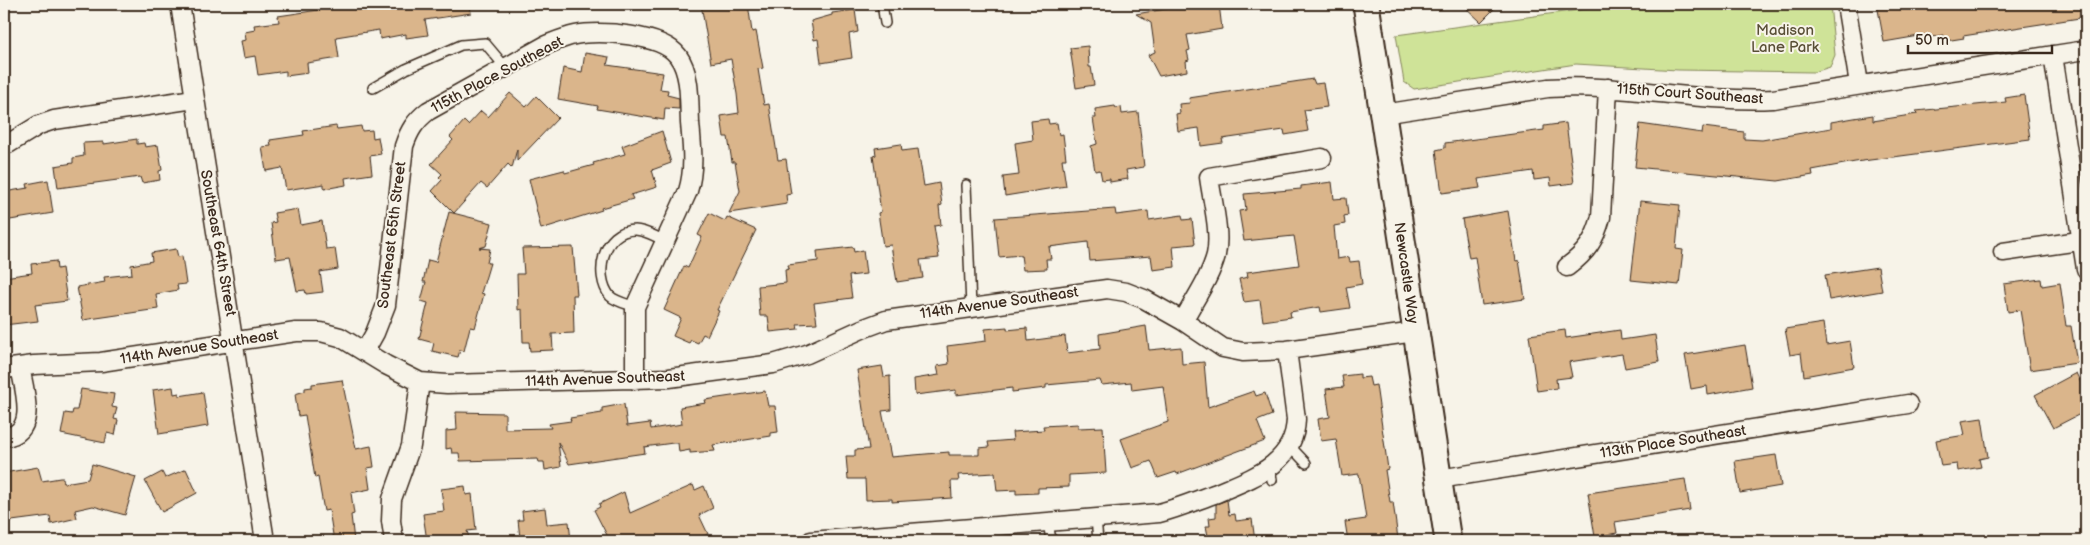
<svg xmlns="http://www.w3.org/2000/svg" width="2090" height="545" viewBox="0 0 2090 545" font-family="'Balsamiq Sans',sans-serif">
<rect width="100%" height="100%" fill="#f7f3e8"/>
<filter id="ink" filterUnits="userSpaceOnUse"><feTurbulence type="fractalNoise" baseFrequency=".02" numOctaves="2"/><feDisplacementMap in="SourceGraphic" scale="10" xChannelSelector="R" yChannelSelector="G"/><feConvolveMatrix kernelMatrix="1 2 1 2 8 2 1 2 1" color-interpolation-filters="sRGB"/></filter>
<g filter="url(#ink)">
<path fill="#cfe398" stroke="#85865b" d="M1622,4H1830L1835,55L1830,67L1814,72L1678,70L1576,64L1414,89L1404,82L1396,35Z"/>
<path fill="#dab58b" stroke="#3b2a1e" d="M359,4H470L471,13L425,20L428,35L406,38V34L380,39L379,30L336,37L339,58L307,63L308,73L286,76V71L258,75L255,56L244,58L241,41L246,40L245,32L255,30L254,25L279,22L278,16Z
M701,4H748L752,32L756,31L763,68L758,69L764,105L769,104L778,160L786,159L791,194L786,195L787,204L729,213L740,191L735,162H732L728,137H724L721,116L739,113L737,94L731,59L711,63Z
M1195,4H1219L1222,29L1187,35L1190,50L1187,51L1189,60L1186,61L1187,71L1159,76L1148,55L1155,52L1151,23L1136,14Z
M1462,4H1499L1481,22Z
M1877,4H2086V17L1963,36L1964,38L1945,41L1944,35L1926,38L1925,35L1884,42Z
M855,10L858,32L849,34L852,58L821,63L818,39L814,40L811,21L832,15V13Z
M1088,46L1089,67H1091L1094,85L1076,88L1070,48Z
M585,53L609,57L607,65L663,73L660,89L668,90L667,95L679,98V109L665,108L664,120L597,109L598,106L558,99L563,68L582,72Z
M1313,79L1315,84L1323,83L1327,107L1304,110L1308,131L1285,135L1284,130L1222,139L1223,143L1201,146L1199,128L1178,131L1176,114L1180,113L1179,104L1190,103L1189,98Z
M510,93L526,107L536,96L558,118L517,161V149L512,168L508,164L487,188L481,183L454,213L432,191L442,180L439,177L442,174L431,164L453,140L450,137L464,121L468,125L481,111L488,117Z
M2024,95L2030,139L1855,162L1812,170L1813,175L1778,181L1635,167L1640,124L1702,133L1703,127L1744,132V139L1762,140L1831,128V122L1854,118L1873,115V121L1917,114L1916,111L2006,102L2005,98Z
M1115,106L1116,108L1121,107L1122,114L1138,112L1144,167L1126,170L1128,179L1110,182V179L1102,180L1100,170L1095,171L1091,146L1097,144L1093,118H1096L1095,109Z
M1048,119L1049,124L1057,123L1059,135L1063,134L1066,159H1062L1066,186L1005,196L1003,177L1019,175L1015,143L1033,140L1031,121Z
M1566,123L1574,183L1551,186L1550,178L1534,180L1533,171L1478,179L1480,188L1442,193L1436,150L1445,148V143L1544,130V126Z
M336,126L337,129L361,126L362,131L372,130L373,138L378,137L381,154L370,156L372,174L345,178L346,185L324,189V184L286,190L282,168L266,171L262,147L271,146L270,140L304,135L303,131Z
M662,131L671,163L652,170L657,187L631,195L633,199L601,208L602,210L541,229L529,179L564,170L565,173L594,165L593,163L625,154L622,146Z
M137,139V144L144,143L145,147L158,145L162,170L159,171L160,180L142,183L140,177L58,188L55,166L73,163V158L84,156L83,143L104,142V144Z
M901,144L902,151L918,149L924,186L939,183L942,205L939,206L941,225L934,226L939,258L920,260L923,278L897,282L891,245L883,246L878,213L881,212L873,156L876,155L875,148Z
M48,180L53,213L4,221V192L28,188L27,184Z
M1332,182L1334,199L1346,198L1348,215L1344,216L1345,224L1334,226L1337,259L1349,257L1350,262L1359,261L1362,284L1346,287L1350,308L1321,312L1320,307L1290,312L1291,317L1263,321L1260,300L1244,302L1239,279L1248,277L1247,272L1299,265L1294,236L1244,241L1239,211L1246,210L1244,194L1301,189V186Z
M1640,201L1680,205L1676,249L1683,250L1679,285L1631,280Z
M298,209L301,225L322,221L326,249L335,248L338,269L320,272L323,292L306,294L305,290L297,291L290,257L276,259L271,223L276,222L274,213Z
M1115,209L1116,215L1148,211L1149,220L1182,215L1183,220L1192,219L1195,244L1173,246L1175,267L1153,270L1151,256L1090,261L1088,242L1049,247L1051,259H1046L1047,269L1023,270L1021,255L999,257L995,218Z
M1508,211L1516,261L1519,260L1525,299L1482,305L1475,257L1469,258L1462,219Z
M449,212L492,223L486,246L479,248L490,249L487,263H490L481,293L484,294L475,328L470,327L464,351L460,350L458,357L432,351L434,343L419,339L428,303L421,301L426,282H423L428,260L436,262Z
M709,213L725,221L727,217L756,230L717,310L719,311L707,336L703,334L698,343L691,340L689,343L673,336L681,318L664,310L684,266L688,268L702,237L698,235Z
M573,247L577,295H573L574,333L552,334L553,350L530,351L529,342H523L522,309L518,310L517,274H524L522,248Z
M853,247L854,252L863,250L866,274L849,276L852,298L814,303L817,323L797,324L798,329L770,332L768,316H760L758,286L786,283L785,270L789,269L788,265L818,261L817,251Z
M176,249L178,257L182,256L186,284L177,285L178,290L156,294L158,309L83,320L77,287L105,282L104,277L132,274L131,265L152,261L151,253Z
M56,261L57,269L62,268L67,301L35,305L38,321L4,325V277L32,273L31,264Z
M1878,267L1882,291L1829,300L1825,275Z
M2041,279L2042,286L2060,283L2066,326H2071L2077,363L2030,370L2020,310L2008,312L2004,284Z
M1823,323L1826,345L1850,341L1854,367L1804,376L1801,353L1790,355L1785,329Z
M1146,326L1149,350L1181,347L1182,364L1204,362L1208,407L1254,391L1256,396L1265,393L1272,415L1257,421L1265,441L1177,474L1176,472L1158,478L1151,461L1132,468L1121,439L1168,422L1163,386L1132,390L1131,382L1102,385L1100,380L1046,385V388L1012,392V388L956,395V390L915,395L914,379L939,375L937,366L949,364L947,346L986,341L985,329L1007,327V330L1027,328L1028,341L1065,336L1067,353L1100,349L1099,334Z
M1565,330L1566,338L1620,330L1621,340L1655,335L1659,362L1625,368L1622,354L1569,362L1572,377L1556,379L1557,388L1537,391L1529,335Z
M1745,345L1752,387L1708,395L1707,386L1691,389L1685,355Z
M882,366L884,377L890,376L891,410L882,411L891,457L949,452V455H979V448L989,447L988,442L1013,440L1012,432L1044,430L1043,426L1078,424V428L1103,427L1106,473L1069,475V487L1038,488V493L1016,494V490L997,491L995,473L958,475L959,481H951L952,498L892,502V499L866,500L865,479H848L846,456H855V450L869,449L857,370Z
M2076,373L2086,393V411L2053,428L2035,395Z
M1360,374V378L1369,377L1371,386L1376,385L1388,469L1385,470L1390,502H1393L1398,539H1394V541H1348L1345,522L1366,519L1359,474L1342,476L1336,439L1321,441L1318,419L1330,417L1326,389L1344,387L1342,376Z
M342,380L356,449L371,446L374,467L367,468L370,489L351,493L354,514L351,515L354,541H334L329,510L324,511L318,477L315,478L305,415L298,416L295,394L305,391V388L312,387V384Z
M173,387L174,394L179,393V396L203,392L208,426L159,434L153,390Z
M81,389L114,394L112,407L117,408L114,419L118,420L115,435L107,433L105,443L61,434L65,413L72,414L73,410H77Z
M765,391L768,406H775L778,432L771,433V436L713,445L715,451L690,453V450L679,452L678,443H673L644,447L645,453L569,464L558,442L561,467L545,470L544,462H539L538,459L460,461L459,453H452L451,448L446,449V431L457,430L456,412L505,413V429L551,428L549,424L571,421L570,418L602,413V408L624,404L627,426L650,423L651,429L682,424L680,407L706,403L705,400Z
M1982,418L1988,457L1979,459L1981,467L1958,471L1957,464L1941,466L1936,440L1965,435L1962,421Z
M1776,455L1781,486L1740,493L1735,461Z
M92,464L136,477L125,515L93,506L75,510L77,518L51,524L50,516L4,522V473L38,467L42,481L60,478H63L64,483L88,479Z
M186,469L197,493L162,512L145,481L162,472L165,478Z
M1685,479L1690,510L1615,522L1617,533L1595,537L1588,493Z
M693,485L695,490L704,486L713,508L699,515L708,534L692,541H610L594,510L600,507L599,504L624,492L630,513Z
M465,486L466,495L472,494L476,530L467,531L470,541H427L423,514L444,511L441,489Z
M1227,500L1229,515L1235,514L1236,521L1252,519L1255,541H1209L1206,526H1210L1209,518L1216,517V504Z
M545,508L547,524L569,522L571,541H524V537L520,538L518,520H523L522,511Z"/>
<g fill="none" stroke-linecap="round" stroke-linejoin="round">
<defs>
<path id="lane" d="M882,4L885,23
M373,88L406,69L461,45L485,43L506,68
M966,185L971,307
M635,307C627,304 615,301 610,296C593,275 603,230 635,230C644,230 656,237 664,240
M1290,446L1306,463
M1270,467L1272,480
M1096,518L1098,541
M1048,521L1051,541"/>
<path id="street" d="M180,4L265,541
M1846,4L1859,84
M2053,55L2086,269
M1383,114L1548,88C1623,83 1698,103 1773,99L2086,50
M8,144L39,125L54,120L194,99
M2003,252L2086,240
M1567,267C1587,252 1595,240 1601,217L1608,88
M1183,321C1194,300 1210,278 1216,255C1221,231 1212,201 1209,177L1322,158
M365,351L375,333L386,305L404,146C409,131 415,121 428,111L546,45C556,41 565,37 575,35C599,30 662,34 678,56C691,74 689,101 690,123C692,146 695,168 688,191L635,307V380
M4,369L34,365L101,362L296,332H321L340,337L386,365L420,382L447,384L669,378L773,364L807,354L862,329L886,320L1107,289L1126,292L1144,299L1183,321L1223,348L1243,352L1287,350L1415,332
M4,437C39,434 24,389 20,367
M1439,479L1908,404
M394,541L391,521L392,499L411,446L420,382
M811,541L1159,513C1179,508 1197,500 1217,493C1252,478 1295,464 1296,419L1287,350"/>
<path id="secondary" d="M1366,4L1448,541"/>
</defs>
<use href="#lane" stroke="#3b2a1e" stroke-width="12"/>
<use href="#street" stroke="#3b2a1e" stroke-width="21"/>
<use href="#secondary" stroke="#3b2a1e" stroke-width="29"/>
<use href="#lane" stroke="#f7f3e8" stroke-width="9"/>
<use href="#street" stroke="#f7f3e8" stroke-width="18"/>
<use href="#secondary" stroke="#f7f3e8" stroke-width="25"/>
</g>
</g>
<g text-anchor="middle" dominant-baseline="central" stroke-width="4" stroke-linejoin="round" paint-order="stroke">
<g font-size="15" fill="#594f36" stroke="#f7f3e8">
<text x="1785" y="30">Madison<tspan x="1785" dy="17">Lane Park</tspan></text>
</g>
<g font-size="15" fill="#3b2a1e" stroke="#f7f3e8">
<text transform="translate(497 75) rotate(-28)">115th Place Southeast</text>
<text transform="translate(1690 94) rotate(4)">115th Court Southeast</text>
<text transform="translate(392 235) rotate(-83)">Southeast 65th Street</text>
<text transform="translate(218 243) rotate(80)">Southeast 64th Street</text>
<text transform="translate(1406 273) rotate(82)">Newcastle Way</text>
<text transform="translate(999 303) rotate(-8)">114th Avenue Southeast</text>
<text transform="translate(199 347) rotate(-9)">114th Avenue Southeast</text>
<text transform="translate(605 379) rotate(-2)">114th Avenue Southeast</text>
<text transform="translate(1673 442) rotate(-9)">113th Place Southeast</text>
</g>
</g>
<rect width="2090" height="545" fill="none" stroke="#f7f3e8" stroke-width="20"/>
<rect x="10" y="10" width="2070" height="525" fill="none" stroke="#3b2a1e" stroke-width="2" filter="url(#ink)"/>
<path d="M1908 45v8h144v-8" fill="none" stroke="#3b2a1e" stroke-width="2.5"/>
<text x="1915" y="45" font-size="15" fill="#3b2a1e" stroke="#f7f3e8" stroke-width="4" paint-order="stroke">50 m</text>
</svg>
